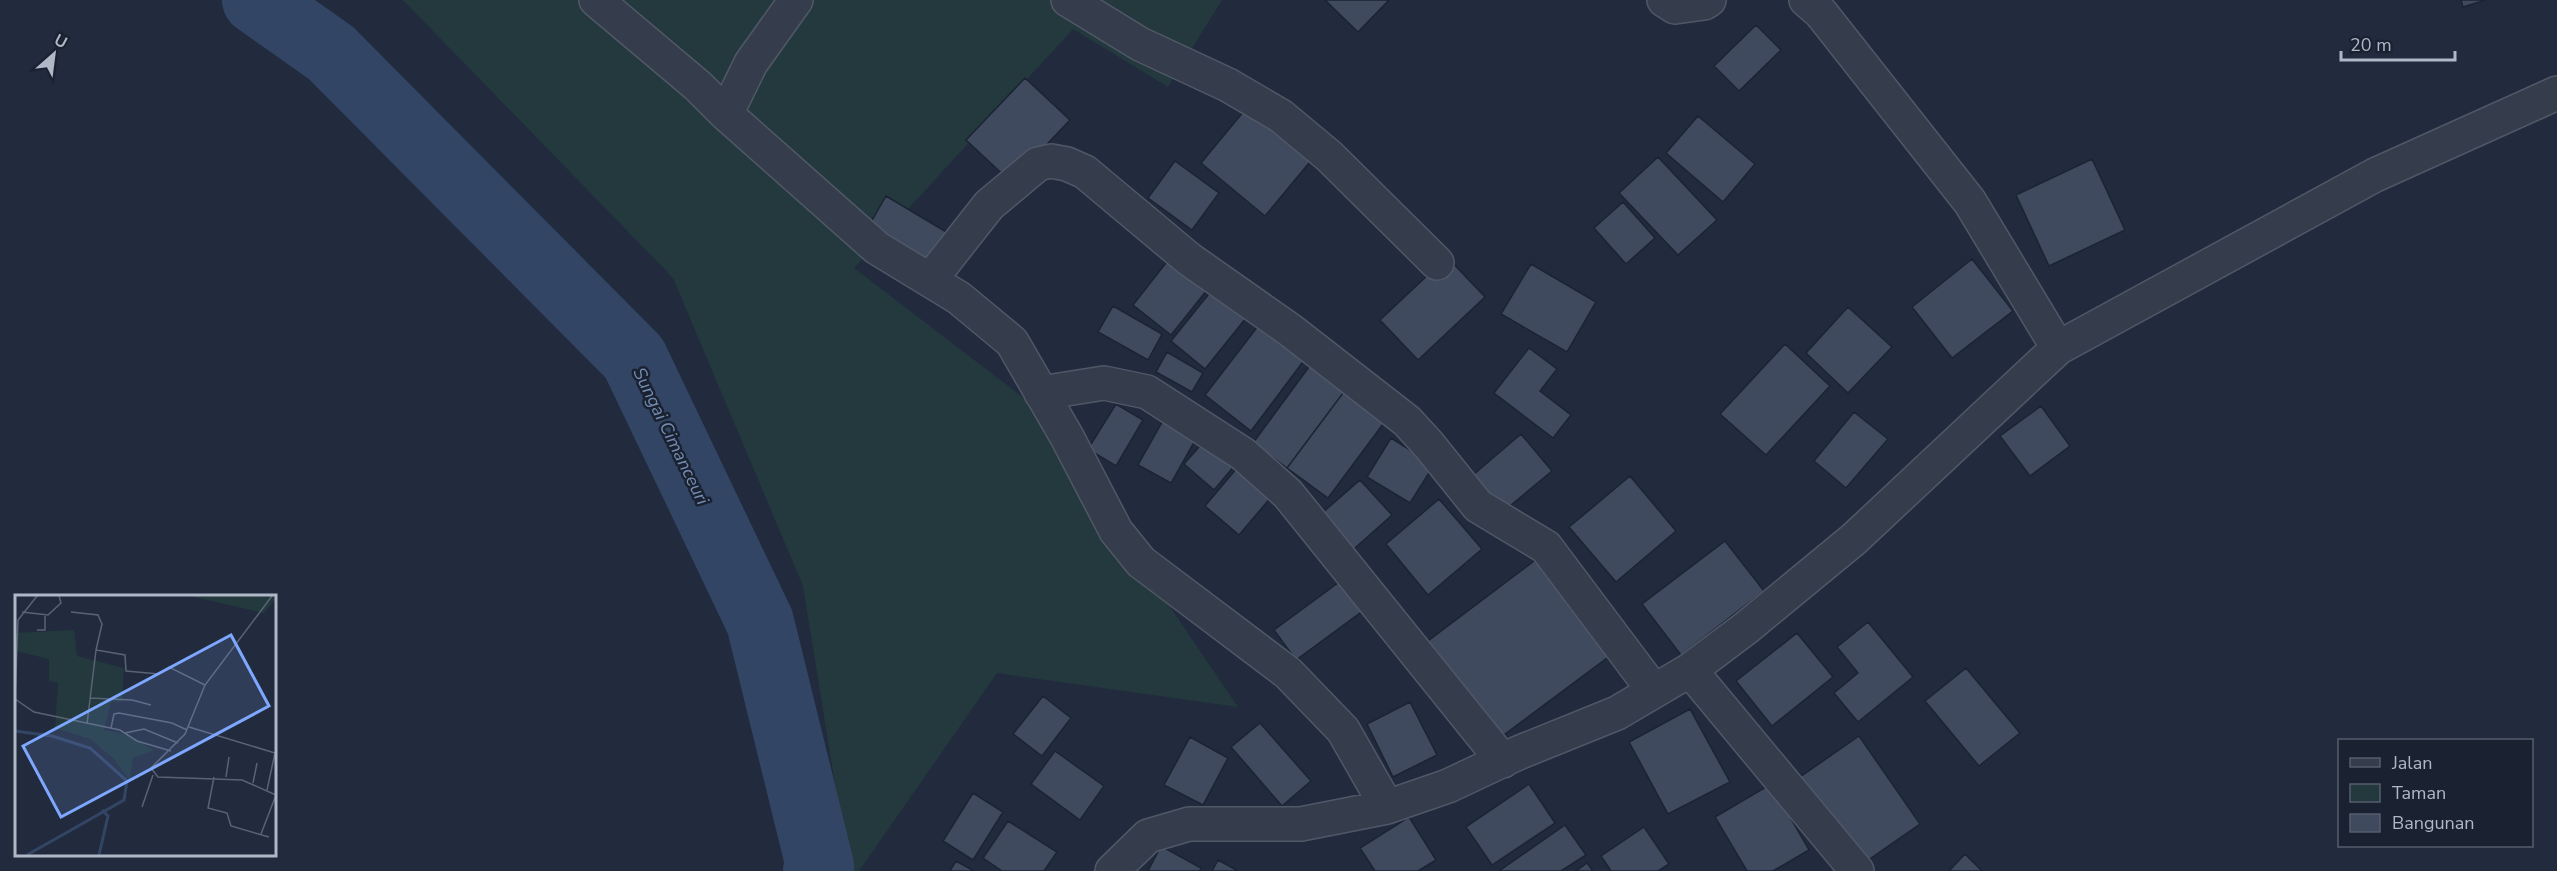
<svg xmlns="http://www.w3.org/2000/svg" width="2557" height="871" viewBox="0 0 2557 871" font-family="'Nunito Sans',sans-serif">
<rect width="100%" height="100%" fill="#212b3d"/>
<path fill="#23393e" d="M403,0H1222L1168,87L1073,29L854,268L1033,405L1238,707L997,673L859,871H849L803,586L673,278Z"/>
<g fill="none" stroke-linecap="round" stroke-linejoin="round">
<path stroke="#334565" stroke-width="68" d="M256,0L331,53L634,358L760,622L820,866L817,871"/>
</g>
<path fill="#3f4a5f" stroke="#1c2433" stroke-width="1.5" d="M1325,0H1389L1358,32Z
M2461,0H2486L2463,7Z
M1756,25L1781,50L1739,91L1714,66Z
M1025,78L1070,120L1011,182L966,140Z
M1249,105L1314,157L1265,216L1201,163Z
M1698,116L1755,164L1723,202L1666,153Z
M1658,157L1717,220L1678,255L1619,193Z
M2092,159L2125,230L2049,266L2016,195Z
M1175,161L1219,193L1192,230L1148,198Z
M886,196L948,233L928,266L867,229Z
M1623,202L1655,238L1626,264L1594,228Z
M1447,257L1485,297L1418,360L1380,320Z
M1169,259L1207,290L1171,335L1133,305Z
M1972,259L2013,311L1952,358L1912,307Z
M1531,264L1596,302L1567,352L1501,314Z
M1212,290L1246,318L1205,369L1171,341Z
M1113,306L1162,334L1148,360L1098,332Z
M1848,307L1892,347L1848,393L1806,353Z
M1265,317L1311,351L1251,431L1205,395Z
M1785,344L1830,386L1766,455L1720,414Z
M1529,348L1557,369L1540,391L1571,415L1553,438L1494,393Z
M1167,352L1203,373L1192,392L1156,372Z
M1314,360L1349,385L1287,468L1253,443Z
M1349,385L1389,416L1328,498L1287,468Z
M1116,404L1143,420L1116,466L1088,449Z
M2041,406L2070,446L2030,476L2000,436Z
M1854,412L1888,439L1846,488L1814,461Z
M1165,417L1198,435L1171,483L1138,465Z
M1521,434L1552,471L1504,511L1473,475Z
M1391,438L1434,465L1410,503L1367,477Z
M1206,439L1235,465L1214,490L1184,464Z
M1237,468L1272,496L1239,535L1205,506Z
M1630,476L1676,531L1616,582L1569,527Z
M1360,480L1392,515L1346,556L1314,520Z
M1439,499L1482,549L1428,595L1386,544Z
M1725,541L1764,591L1681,655L1642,604Z
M1546,552L1619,649L1493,743L1420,647Z
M1342,580L1364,610L1296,660L1274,630Z
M1868,622L1913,677L1858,722L1834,693L1858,673L1837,647Z
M1797,633L1833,677L1772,726L1736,681Z
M1966,668L2020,733L1979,766L1925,701Z
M1043,696L1071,718L1042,756L1013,734Z
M1410,702L1437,755L1393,777L1367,724Z
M1690,709L1730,782L1668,814L1629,742Z
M1260,723L1311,781L1282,806L1231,747Z
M1859,736L1920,824L1861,865L1800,777Z
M1190,737L1228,758L1203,805L1164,785Z
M1055,751L1104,786L1080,820L1031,784Z
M1529,784L1555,823L1492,865L1466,827Z
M1771,784L1809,850L1773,871H1747L1715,817Z
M973,793L1003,812L973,860L943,841Z
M1409,817L1436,860L1418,871H1375L1360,848Z
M1008,821L1057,852L1044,871H1002L983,858Z
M1565,825L1586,855L1561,871H1499Z
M1644,827L1669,864L1658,871H1611L1601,856Z
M1161,846L1201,868L1200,871H1148Z
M1965,854L1982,871H1949Z
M1218,860L1238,871H1212Z
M956,861L974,871H950Z
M1587,863L1593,871H1576Z"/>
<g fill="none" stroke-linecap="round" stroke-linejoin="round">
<defs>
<path id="street" d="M596,0L698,86L726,114L877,248L959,298L1012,342L1067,437L1116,531L1141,562L1288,673L1343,730L1387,807
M1068,0L1140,44L1228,85L1281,116L1329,156L1437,263
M1664,0L1675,7L1704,3L1709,0
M1806,0L1821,13L1970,202L2058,348
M726,114L751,63L796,0
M930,280L989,205L1038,164L1051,161L1067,164L1085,172L1189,259L1290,330L1407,421L1429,445L1478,506L1546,547L1654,691
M1041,393L1104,383L1147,392L1243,454L1288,494L1503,761
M1690,670L1857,871
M1112,871L1148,836L1189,824H1301L1387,807L1448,786L1518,753L1617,713L1690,670L1746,628L1854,539L2058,348L2375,175L2557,93"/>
</defs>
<use href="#street" stroke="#505867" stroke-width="36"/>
<use href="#street" stroke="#353d4d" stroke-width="33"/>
</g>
<g text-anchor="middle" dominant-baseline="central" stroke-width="5" stroke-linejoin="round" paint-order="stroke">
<g font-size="18" font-style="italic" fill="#758cb2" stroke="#1a2231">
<text transform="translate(671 436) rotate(64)">Sungai Cimanceuri</text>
</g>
</g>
<g transform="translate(15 595)">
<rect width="261" height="261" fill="#212b3d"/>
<path d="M175,1H261V4L249,18ZM59,35L62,61L109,73L107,107H96L89,135L109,139L139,155L118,163L115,186L99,164L75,144L40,133L43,88L34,86V64L0,56V38Z" fill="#23393e"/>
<path fill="none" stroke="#334565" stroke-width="3" d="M0,136L37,141L75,153L112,186L109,205L12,260M84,260L93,221L87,215"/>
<path fill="none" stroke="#5a6375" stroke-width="1.5" d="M257,1L190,90L170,139L136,173L143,182L227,185L261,200M7,17L33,20L46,8L44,1M56,17L83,20L87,29L81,55L110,60L111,76L144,79L154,72L190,90M22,35H30V21M75,103L117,105L136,110M0,104L19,117L105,135L122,146L156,156M0,104L3,25L22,1M72,129L81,55M174,132L260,158L252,195M96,133L99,119L104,118L157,128L172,135M110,138L129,134L163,148M199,182L193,213L212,218L216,231L254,242M211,182L214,162M238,188L242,168M127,212L138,180M246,239L261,200"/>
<path fill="#7ea8ff" fill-opacity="0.15" stroke="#7ea8ff" stroke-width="3" d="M216,40L254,111L46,222L8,151Z"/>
<rect width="261" height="261" fill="none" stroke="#b0b8c8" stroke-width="3"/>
</g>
<rect x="2338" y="739" width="195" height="108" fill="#1a2231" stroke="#565e6d" stroke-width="1.5"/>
<rect x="2350" y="758" width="30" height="9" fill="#353d4d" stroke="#565e6d" stroke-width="1.5"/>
<text x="2392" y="769" font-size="18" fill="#b0b8c8">Jalan</text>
<rect x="2350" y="784" width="30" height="18" fill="#23393e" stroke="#565e6d" stroke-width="1.5"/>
<text x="2392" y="799" font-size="18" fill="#b0b8c8">Taman</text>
<rect x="2350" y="814" width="30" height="18" fill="#3f4a5f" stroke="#565e6d" stroke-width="1.5"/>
<text x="2392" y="829" font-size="18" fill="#b0b8c8">Bangunan</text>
<g transform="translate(54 54) rotate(28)" stroke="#1a2231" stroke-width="4.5" paint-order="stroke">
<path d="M0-4.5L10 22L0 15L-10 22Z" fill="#b0b8c8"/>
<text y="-9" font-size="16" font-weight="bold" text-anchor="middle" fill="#b0b8c8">U</text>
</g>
<path d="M2341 51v9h114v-9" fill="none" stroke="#b0b8c8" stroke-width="3"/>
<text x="2350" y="51" font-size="18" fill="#b0b8c8" stroke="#1a2231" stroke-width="4.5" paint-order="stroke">20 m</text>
</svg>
